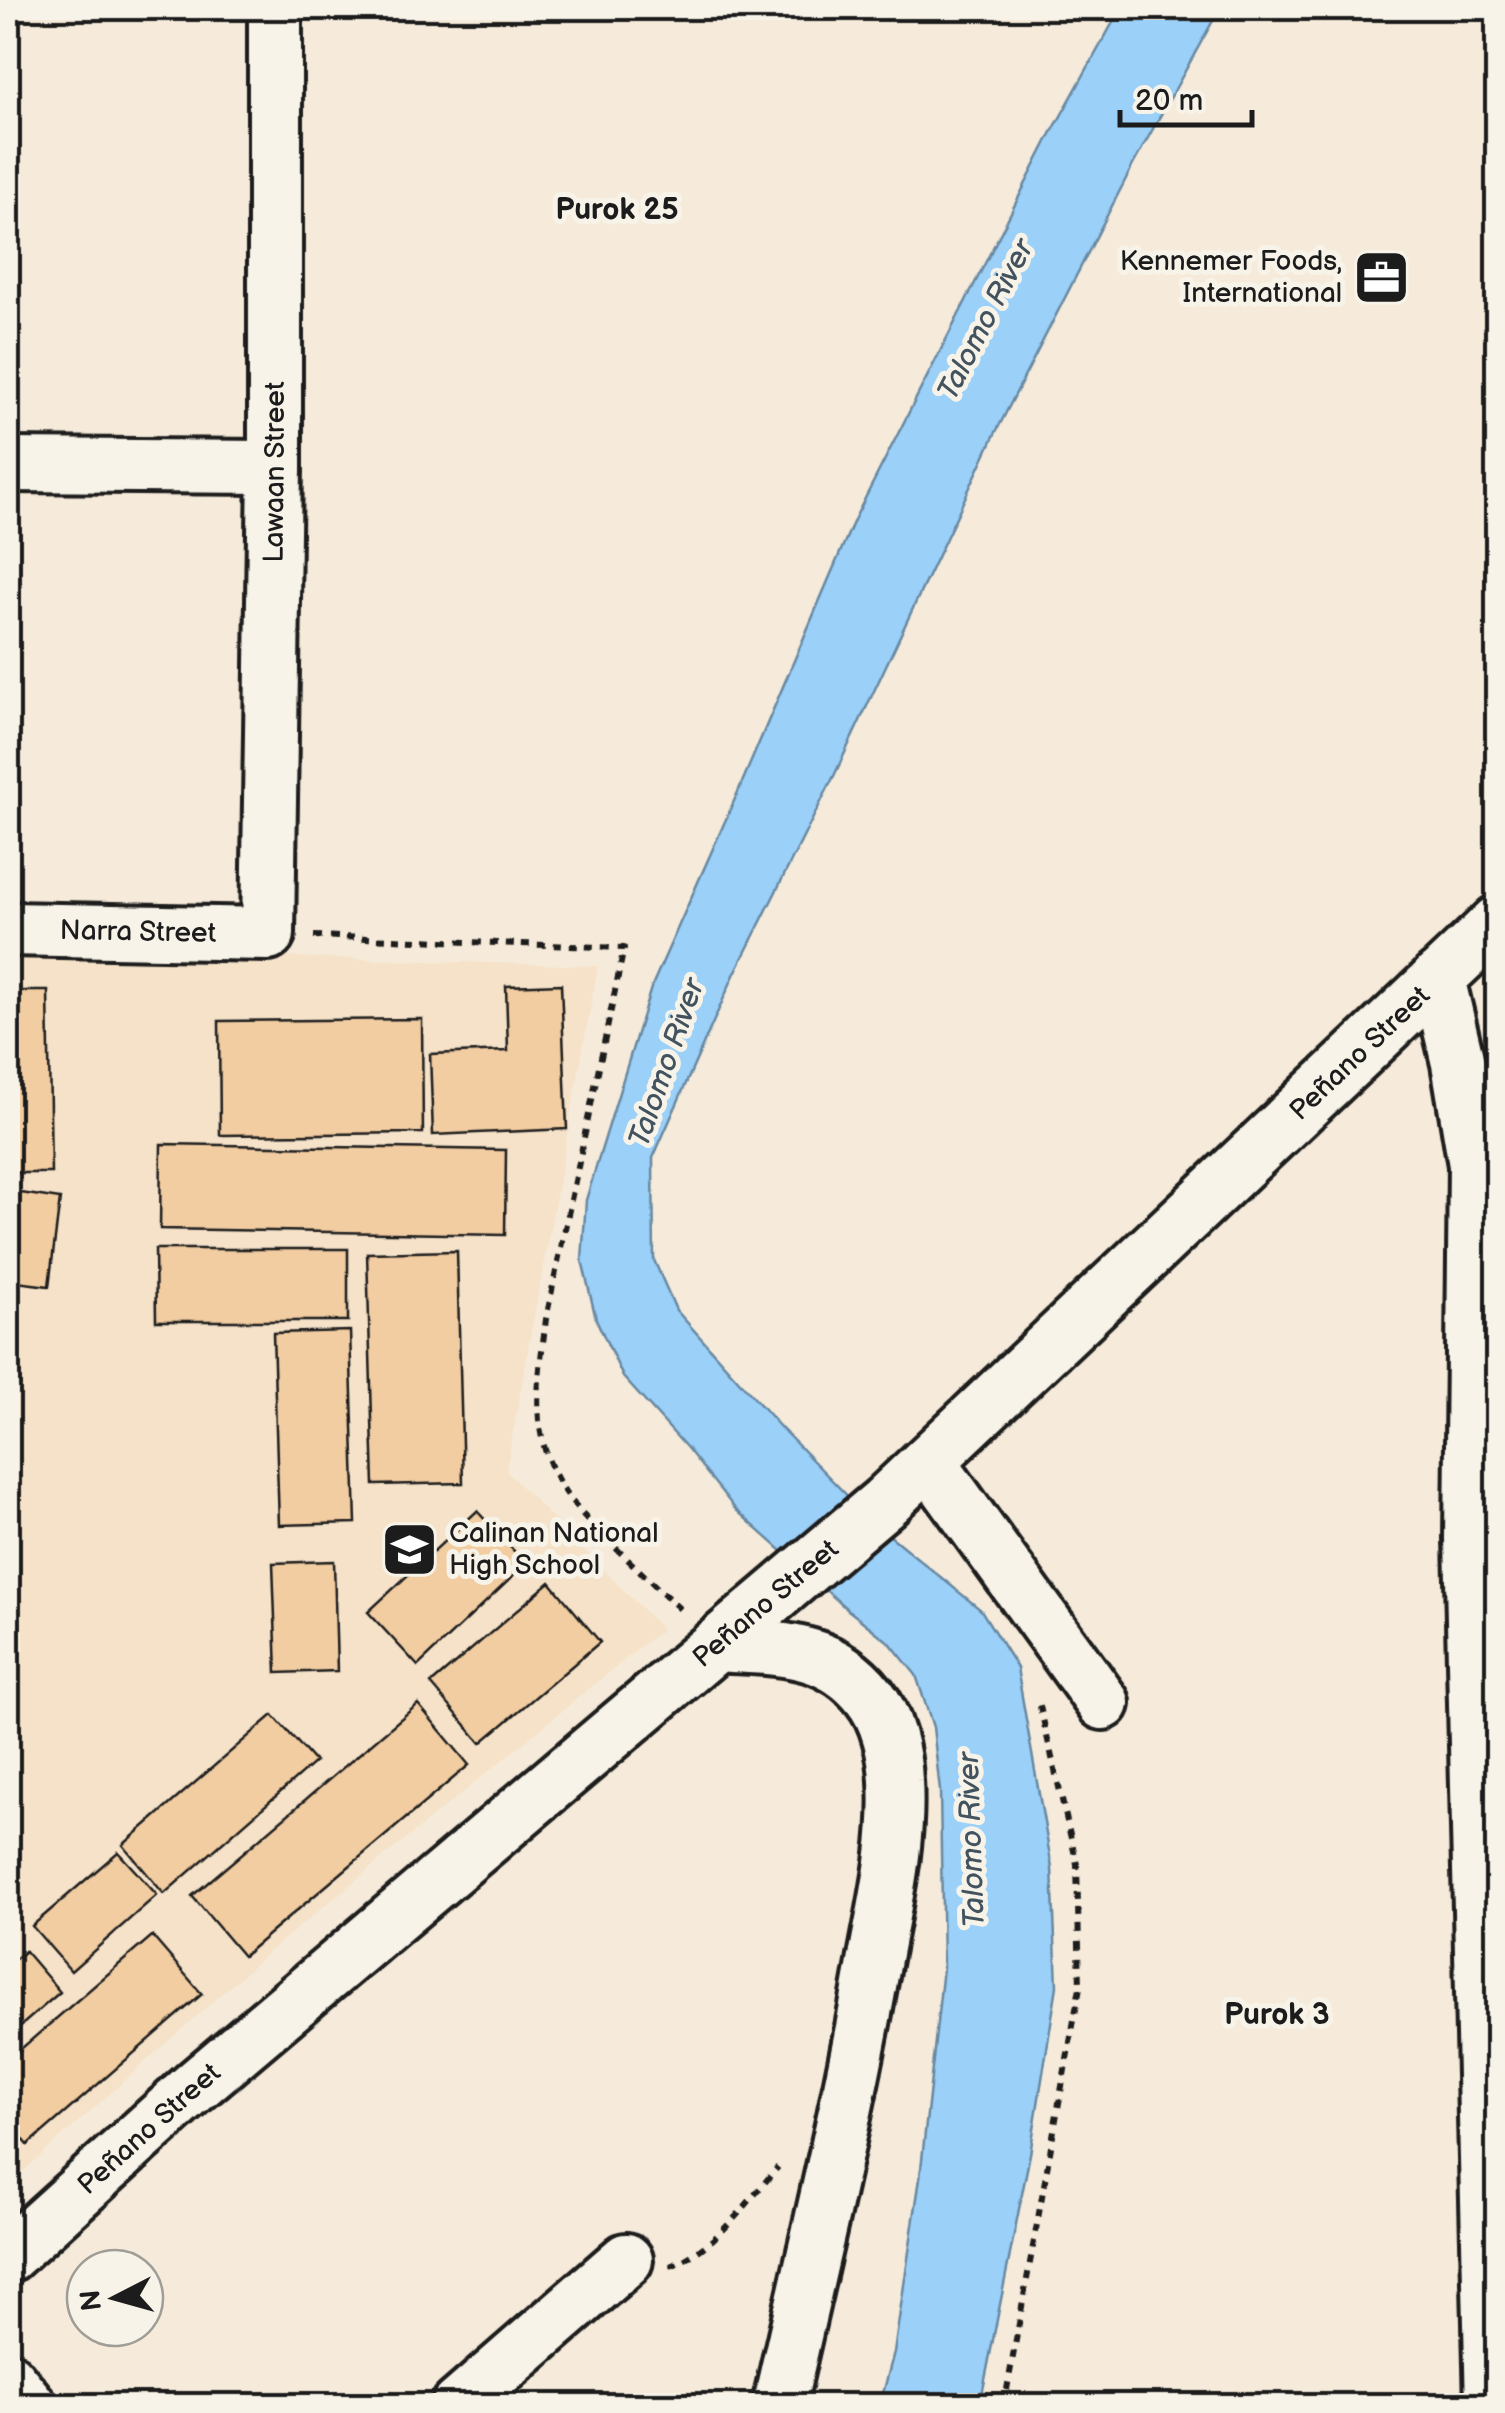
<svg xmlns="http://www.w3.org/2000/svg" width="1505" height="2413" viewBox="0 0 1505 2413" font-family="'Balsamiq Sans',sans-serif">
<rect width="100%" height="100%" fill="#f6ebda"/>
<filter id="ink" filterUnits="userSpaceOnUse"><feTurbulence type="fractalNoise" baseFrequency=".01" numOctaves="2"/><feDisplacementMap in="SourceGraphic" scale="20" xChannelSelector="R" yChannelSelector="G"/><feConvolveMatrix kernelMatrix="1 2 1 2 8 2 1 2 1" color-interpolation-filters="sRGB"/></filter>
<g filter="url(#ink)">
<path fill="#f5e2c9" d="M8,949L598,966L506,1471L662,1629L266,1954L8,2185Z"/>
<path fill="#9bd0f9" stroke="#6888a1" stroke-width="2.5" d="M1121,8H1220L1133,165L996,432L834,776L734,975L653,1158L654,1260L676,1310L780,1427L872,1521L981,1610L1017,1668L1052,1868L1057,1986L1030,2154L980,2405H880L894,2352L920,2178L943,1968L940,1791L933,1727L916,1675L890,1643L848,1610L736,1510L687,1448L623,1377L596,1319L582,1260L586,1200L651,988L738,792L854,520L1052,132Z"/>
<path fill="#f2cda2" stroke="#1c1c1c" stroke-width="2.5" d="M561,984L567,1129L433,1135L430,1054L508,1051L506,986Z
M8,991H48L51,1173H8Z
M422,1019L423,1133L220,1135L219,1021Z
M161,1144L506,1150L505,1235L160,1229Z
M8,1191L60,1199L49,1286L8,1281Z
M155,1249H348V1321H156Z
M457,1251L463,1483L374,1485L367,1253Z
M350,1331L356,1523L279,1525L273,1333Z
M477,1511L526,1564L418,1666L368,1612Z
M334,1561L337,1671L277,1673L273,1563Z
M550,1582L600,1642L481,1743L431,1684Z
M418,1704L469,1765L243,1956L192,1896Z
M273,1715L315,1762L164,1894L123,1845Z
M118,1852L157,1895L71,1971L32,1926Z
M152,1936L202,1994L28,2145L8,2121V2060Z
M25,1951L60,1992L8,2037V1965Z"/>
<g fill="none" stroke-linecap="round" stroke-linejoin="round">
<defs>
<g id="minor">
<path d="M8,465L275,467"/>
<path id="s1" d="M8,929L268,934L275,467V8"/>
<path d="M1438,978L1458,1063L1475,1165L1471,1538L1492,2406"/>
<path d="M929,1462L1103,1703"/>
<path d="M717,1645C775,1649 829,1645 869,1696C887,1718 895,1753 896,1781C900,1844 884,1907 873,1969C847,2115 812,2260 779,2406"/>
<path id="s2" d="M8,2256L197,2085L885,1502L1498,922"/>
<path d="M8,2379L30,2406"/>
<path d="M458,2406L626,2260"/>
</g>
</defs>
<use href="#minor" stroke="#1c1c1c" stroke-width="60"/>
<path stroke="#1c1c1c" stroke-width="6" stroke-dasharray="8 8" stroke-linecap="butt" d="M314,936L624,948L546,1319C542,1352 536,1386 539,1420C546,1481 580,1514 622,1554C643,1574 663,1593 684,1613
M670,2266C716,2249 747,2202 778,2167
M1004,2406L1080,1987L1077,1864L1038,1698"/>
<use href="#minor" stroke="#f7f3e8" stroke-width="52"/>
</g>
</g>
<defs>
<symbol id="office-square" viewBox="-11 -11 22 22"><rect x="-9" y="-9" width="18" height="18" rx="4" fill="#1c1c1c" stroke="#f7f3e8"/><path d="M-6-3h4V-5.5h4V-3h4V5H-6ZM-1-4.5V-3h2v-1.5ZM-6 0V1H6V0Z" fill="#fff"/></symbol>
<symbol id="school-square" viewBox="-11 -11 22 22"><rect x="-9" y="-9" width="18" height="18" rx="4" fill="#1c1c1c" stroke="#f7f3e8"/><path d="M0-5L7-2L0 1L-7-2ZM-4 1L0 2.5L4 1V4Q0 6-4 4Z" fill="#fff"/></symbol>
</defs>
<g fill-rule="evenodd">
<use href="#office-square" x="1350" y="246" width="63" height="63"/>
<use href="#school-square" x="378" y="1518" width="63" height="63"/>
</g>
<g text-anchor="middle" dominant-baseline="central" stroke-width="10" stroke-linejoin="round" paint-order="stroke">
<g font-size="28" fill="#1c1c1c" stroke="#f7f3e8" text-anchor="end">
<text x="1342" y="261">Kennemer Foods,<tspan x="1342" dy="32">International</tspan></text>
<text x="449" y="1533" text-anchor="start">Calinan National<tspan x="449" dy="32">High School</tspan></text>
</g>
<g font-size="28" fill="#1c1c1c" stroke="#f7f3e8">
<text stroke="none"><textPath href="#s1" startOffset="722">Lawaan Street</textPath></text>
<text stroke="none"><textPath href="#s1" startOffset="130">Narra Street</textPath></text>
<text stroke="none"><textPath href="#s2" startOffset="1810">Peñano Street</textPath></text>
<text stroke="none"><textPath href="#s2" startOffset="1000">Peñano Street</textPath></text>
<text stroke="none"><textPath href="#s2" startOffset="190">Peñano Street</textPath></text>
</g>
<g font-size="30" font-weight="bold" fill="#1c1c1c" stroke="#f7f3e8">
<text x="617" y="210">Purok 25</text>
<text x="1277" y="2015">Purok 3</text>
</g>
<g font-size="30" font-style="italic" fill="#42525e" stroke="#f7f3e8">
<text transform="translate(986 320) rotate(-63)">Talomo River</text>
<text transform="translate(667 1063) rotate(-71)">Talomo River</text>
<text transform="translate(972 1840) rotate(-92)">Talomo River</text>
</g>
</g>
<rect width="1505" height="2413" fill="none" stroke="#f7f3e8" stroke-width="40"/>
<rect x="20" y="20" width="1465" height="2373" fill="none" stroke="#1c1c1c" stroke-width="4" filter="url(#ink)"/>
<g transform="translate(115 2298) rotate(264)"><circle r="48" fill="#f7f3e8" stroke="#9f9d96" stroke-width="2.5"/>
<path d="M0-8L18 38L0 25L-18 38Z" fill="#1c1c1c"/>
<text y="-15" font-size="28" font-weight="bold" text-anchor="middle" fill="#1c1c1c">N</text>
</g>
<path d="M1120 110v15h132v-15" fill="none" stroke="#1c1c1c" stroke-width="5"/>
<text x="1135" y="110" font-size="30" fill="#1c1c1c" stroke="#f7f3e8" stroke-width="8" paint-order="stroke">20 m</text>
</svg>
